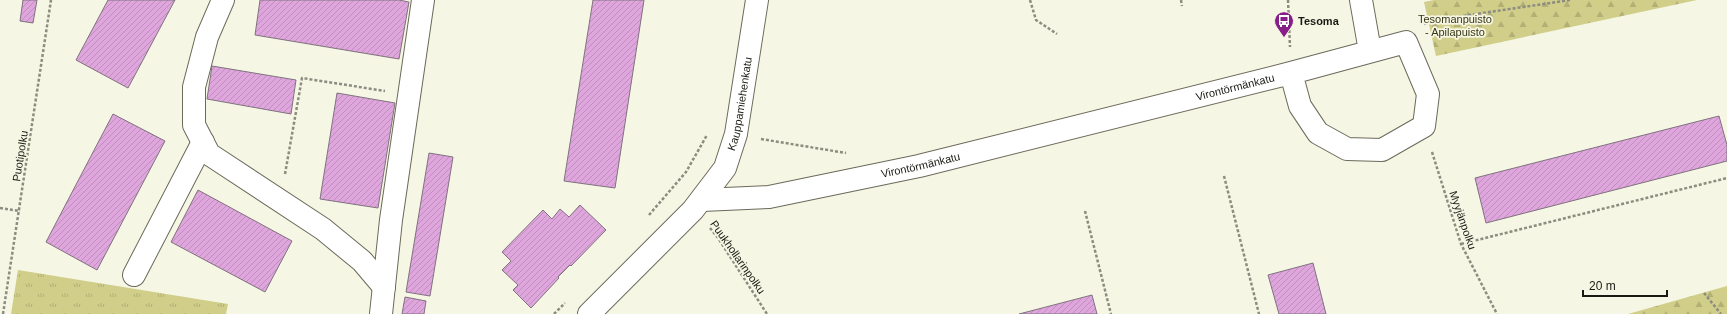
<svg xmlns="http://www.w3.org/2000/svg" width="1727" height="314" viewBox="0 0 1727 314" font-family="Helvetica,sans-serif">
<defs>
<pattern id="forest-firs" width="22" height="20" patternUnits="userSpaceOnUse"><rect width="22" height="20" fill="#d0ce89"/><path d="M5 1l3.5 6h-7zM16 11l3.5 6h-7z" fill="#b2b075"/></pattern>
<pattern id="park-tufts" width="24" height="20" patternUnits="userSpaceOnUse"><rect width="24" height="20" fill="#d0ce89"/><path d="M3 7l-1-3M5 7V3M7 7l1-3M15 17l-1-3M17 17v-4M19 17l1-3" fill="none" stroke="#b2b075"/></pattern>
<pattern id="building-hatch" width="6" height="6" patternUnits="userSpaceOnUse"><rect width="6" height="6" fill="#dfa6dd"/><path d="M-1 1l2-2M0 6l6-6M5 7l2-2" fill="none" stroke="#bf8ebd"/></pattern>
</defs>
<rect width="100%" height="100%" fill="#f6f6e4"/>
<path fill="url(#forest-firs)" d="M1434,0H1697L1436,56L1424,2Z
M1727,286V314H1628Z"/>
<path fill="url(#park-tufts)" d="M18,270L228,304L226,314H11Z"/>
<path fill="url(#building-hatch)" stroke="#7f727e" d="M23,0H37L33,23L20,21Z
M108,0H175L128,88L76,60Z
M260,0H399L409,2L399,59L255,35Z
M593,0H644L615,188L564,181Z
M212,66L296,80L291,114L207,99Z
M337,93L395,103L378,208L320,199Z
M113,114L165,141L97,270L46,242Z
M1719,116L1727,145V161L1486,223L1475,178Z
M429,153L453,157L430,296L406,292Z
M198,190L292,241L265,292L171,242Z
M580,205L606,230L571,266L570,265L558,277L559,278L531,308L513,290L518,285L502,270L511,261L502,252L543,210L552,219L560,209L569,217Z
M1313,263L1326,314H1279L1268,275Z
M1092,295L1097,314H1019Z
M405,297L426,301L424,314H402Z"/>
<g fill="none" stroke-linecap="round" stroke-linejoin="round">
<defs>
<g id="minor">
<path d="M223,0L207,37L194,87V125L209,154L323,229L362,261L384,287"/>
<path d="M1361,0L1370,51"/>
<path id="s1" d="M702,200L769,197L919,166L1291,73L1406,42L1428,94L1424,126L1382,150L1347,149L1318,133L1300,106L1291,73"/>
<path d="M134,275L203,142"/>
<path d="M381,314L391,220L423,0"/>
<path id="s2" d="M589,314L693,210L725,168L736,134L757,0"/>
</g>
</defs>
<use href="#minor" stroke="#6b6a5b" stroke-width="24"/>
<path stroke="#8c8c80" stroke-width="2.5" stroke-dasharray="3 2" stroke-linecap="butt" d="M1030,0L1036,20L1057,34
M1181,0L1182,6
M1288,0L1290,47
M1424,24L1443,19L1570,0
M761,139L846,153
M1432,152L1461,244L1497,314
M285,174L302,78L385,91
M1224,176L1259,314
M0,208L20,211
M1085,211L1111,314
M649,215L686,172L707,135
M710,228L718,238L767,314
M1461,244L1727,178
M1704,293L1721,314
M3,314L51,0
M554,314L565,303"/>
<use href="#minor" stroke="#fff" stroke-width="22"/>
</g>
<defs>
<symbol id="bus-pin" viewBox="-11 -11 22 30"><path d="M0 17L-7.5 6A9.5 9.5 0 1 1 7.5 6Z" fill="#862088" stroke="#f6f6e4"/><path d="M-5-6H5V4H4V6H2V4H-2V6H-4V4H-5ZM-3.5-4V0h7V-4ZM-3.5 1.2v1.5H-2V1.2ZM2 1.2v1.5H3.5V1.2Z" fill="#fff"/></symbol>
</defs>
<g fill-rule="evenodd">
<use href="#bus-pin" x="1273" y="10" width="22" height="30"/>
</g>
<g text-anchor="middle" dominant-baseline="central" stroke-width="3.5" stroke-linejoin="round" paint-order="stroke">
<g font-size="11" fill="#383715" stroke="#f6f6e4">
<text x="1455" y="19">Tesomanpuisto<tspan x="1455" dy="13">- Apilapuisto</tspan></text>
</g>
<g font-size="11" font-weight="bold" fill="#1a1a14" stroke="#f6f6e4" text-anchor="start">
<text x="1298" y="21">Tesoma</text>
</g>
<g font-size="11" fill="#1a1a14" stroke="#f6f6e4">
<text stroke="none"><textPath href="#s1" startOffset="546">Virontörmänkatu</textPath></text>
<text stroke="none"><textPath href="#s2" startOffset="266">Kauppamiehenkatu</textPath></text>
<text transform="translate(20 156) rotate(-81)">Puotipolku</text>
<text stroke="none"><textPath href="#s1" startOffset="222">Virontörmänkatu</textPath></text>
<text transform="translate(1463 220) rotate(71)">Myyjänpolku</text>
<text transform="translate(738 257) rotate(55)">Puukhollarinpolku</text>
</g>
</g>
<path d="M1583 290v6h84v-6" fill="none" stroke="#1a1a14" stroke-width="2"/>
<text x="1589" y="290" font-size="12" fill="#1a1a14" stroke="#f6f6e4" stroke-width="3" paint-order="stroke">20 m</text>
</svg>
